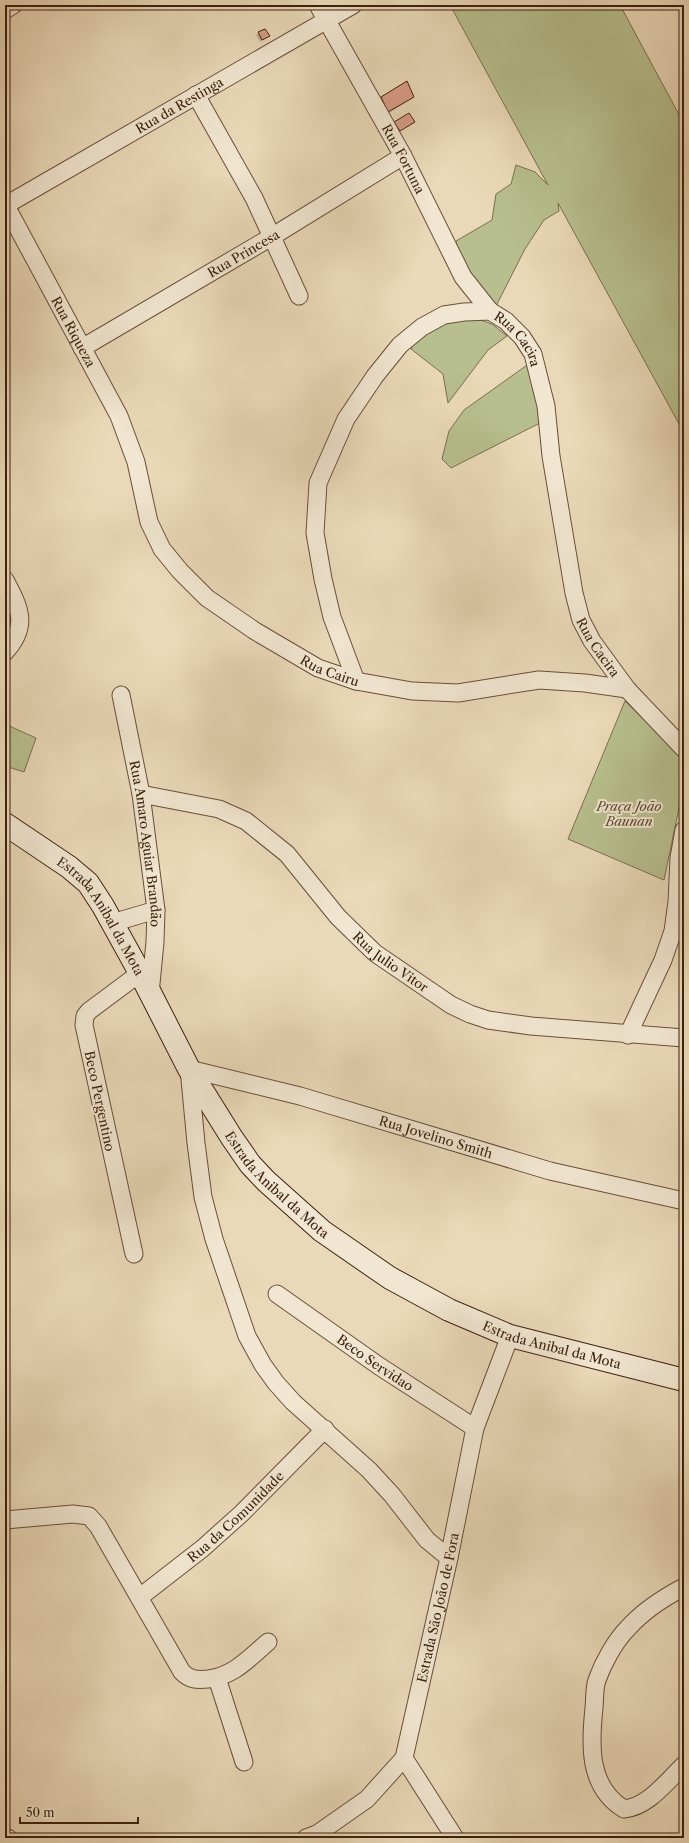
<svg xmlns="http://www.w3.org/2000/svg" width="689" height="1843" viewBox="0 0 689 1843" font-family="'Libre Caslon Text',serif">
<rect width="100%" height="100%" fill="#ead9b8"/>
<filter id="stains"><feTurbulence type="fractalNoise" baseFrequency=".005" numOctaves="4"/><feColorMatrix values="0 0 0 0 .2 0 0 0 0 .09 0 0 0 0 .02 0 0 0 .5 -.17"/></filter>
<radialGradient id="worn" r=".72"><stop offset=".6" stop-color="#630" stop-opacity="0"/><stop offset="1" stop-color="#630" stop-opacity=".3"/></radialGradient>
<path fill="#b7bf8e" stroke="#7a704e" d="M450,5H620L684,124V433L558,203L559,211L544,220L525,249L495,308C484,293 455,258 456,241L492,220L496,194L511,184L516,165L535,172L548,185Z
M475,318L492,324L507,336L488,350L448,403L443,374L411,349C425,319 446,322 475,318Z
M530,363L544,421L451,468L442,459L449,431L464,410Z
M625,701L684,759V784L664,880L568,839Z
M5,724L36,738L24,772L5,766Z"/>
<path fill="#0003" d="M265,30L269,36L260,42L256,35Z
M406,82L413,97L408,101L384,116L377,102Z"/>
<path fill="#d99c85" stroke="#3c210d" d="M265,29L270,36L262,40L258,32Z
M407,81L414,97L388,112L381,97Z
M409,113L415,122L400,131L394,122Z"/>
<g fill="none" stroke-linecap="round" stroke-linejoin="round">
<defs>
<g id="street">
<path id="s1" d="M318,5L403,156L463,277L490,311"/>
<path d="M5,10L13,5"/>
<path d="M196,95L254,198L299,296"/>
<path id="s2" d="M5,204L119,416L136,462L149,522L162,549L180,571L207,598L255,631L318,668L356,681L412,691L458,693L539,680L585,683L627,689"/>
<path id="s3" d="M6,205L353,5"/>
<path id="s4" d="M82,348L273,236L403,156"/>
<path d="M5,580C20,608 29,626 5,652"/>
<path id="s5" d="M356,681L332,617L323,579L315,533L318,483L346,419L375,376L400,345L422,327L444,315L464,312L490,311L506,321L522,337L533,354L546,406L551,456L574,593L581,620L592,641L627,689L684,749"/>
<path id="s6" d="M121,695L141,794L156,910L155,942L150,994"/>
<path id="s7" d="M141,794L219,809L246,821L287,854L338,917L375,953L451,1005L470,1014L488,1020L531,1026L684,1038"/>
<path d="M112,923L156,910"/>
<path d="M628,1035L663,960L673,931L677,902L679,858L684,830"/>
<path d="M134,1254L84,1025L85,1016L89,1011L140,973"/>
<path id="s8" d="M277,1294L379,1366L475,1428"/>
<path d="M5,1520L73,1514L89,1516L98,1526L182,1672C190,1680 197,1680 208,1679C234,1676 249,1658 268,1642"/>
<path id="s9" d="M449,1558L427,1540L392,1495L369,1470L293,1402L276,1383L263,1365L247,1336L214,1239L203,1197L196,1143L189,1069L300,1096L550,1171L684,1201"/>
<path d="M684,1587C663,1598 644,1610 628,1628C615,1641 603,1663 597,1680C594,1688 595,1699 594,1708C590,1745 588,1787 624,1809C648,1807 667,1781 684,1765"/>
<path id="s10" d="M140,1597L203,1548L242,1513L325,1429"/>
<path d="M217,1678L244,1762"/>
<path d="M404,1758L455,1838"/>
<path d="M5,1837L8,1838"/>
<path id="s11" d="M306,1838L317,1834L367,1799L404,1758L449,1558L475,1428L510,1336"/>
</g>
<g id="secondary">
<path id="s12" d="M5,824L69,867L88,883L103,906L140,973L189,1069L232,1138L250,1164L266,1181L322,1231L390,1278L414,1291L449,1310L510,1336L684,1380"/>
</g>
</defs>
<use href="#street" stroke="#684f38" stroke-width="19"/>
<use href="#secondary" stroke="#3c210d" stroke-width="24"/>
<use href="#street" stroke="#f1e6d1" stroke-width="17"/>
<use href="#secondary" stroke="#f1e6d1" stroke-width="22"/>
</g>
<g text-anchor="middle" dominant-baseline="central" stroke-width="4" stroke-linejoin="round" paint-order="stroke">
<g font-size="13" fill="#3c210d" stroke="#f1e6d1">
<text stroke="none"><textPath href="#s3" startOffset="200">Rua da Restinga</textPath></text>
<text stroke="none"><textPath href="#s1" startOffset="176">Rua Fortuna</textPath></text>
<text stroke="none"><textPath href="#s4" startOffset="187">Rua Princesa</textPath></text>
<text stroke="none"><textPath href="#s2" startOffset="145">Rua Riqueza</textPath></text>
<text stroke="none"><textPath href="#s5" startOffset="506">Rua Cacira</textPath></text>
<text stroke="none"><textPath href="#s5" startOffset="830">Rua Cacira</textPath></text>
<text stroke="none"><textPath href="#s2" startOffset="591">Rua Cairu</textPath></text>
<text stroke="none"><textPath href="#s6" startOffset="151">Rua Amaro Aguiar Brandão</textPath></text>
<text stroke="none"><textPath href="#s12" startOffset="136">Estrada Anibal da Mota</textPath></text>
<text stroke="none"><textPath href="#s7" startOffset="312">Rua Julio Vitor</textPath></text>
<text transform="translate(100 1101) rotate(78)">Beco Pergentino</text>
<text stroke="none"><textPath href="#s9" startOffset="833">Rua Jovelino Smith</textPath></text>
<text stroke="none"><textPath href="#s12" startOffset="460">Estrada Anibal da Mota</textPath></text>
<text stroke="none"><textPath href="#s12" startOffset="784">Estrada Anibal da Mota</textPath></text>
<text stroke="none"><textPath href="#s8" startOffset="120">Beco Servidao</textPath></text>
<text stroke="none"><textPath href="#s10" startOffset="125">Rua da Comunidade</textPath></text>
<text stroke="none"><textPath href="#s11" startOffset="282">Estrada São João de Fora</textPath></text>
</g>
<g font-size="13" font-style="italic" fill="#5b482d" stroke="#f1e6d1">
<text x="629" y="806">Praça João<tspan x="629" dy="15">Baunan</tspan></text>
</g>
</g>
<rect width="689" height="1843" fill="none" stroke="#ead9b8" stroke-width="20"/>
<rect x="6" y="6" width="677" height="1831" fill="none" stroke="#3c210d" stroke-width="2"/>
<rect x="10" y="10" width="669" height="1823" fill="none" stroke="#3c210d"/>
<path d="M20 1817v6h118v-6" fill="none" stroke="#3c210d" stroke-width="2"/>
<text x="26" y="1817" font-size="12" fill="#3c210d" stroke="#f1e6d1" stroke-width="3" paint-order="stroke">50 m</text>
<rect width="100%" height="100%" filter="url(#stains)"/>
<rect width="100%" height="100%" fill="url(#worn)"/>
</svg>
